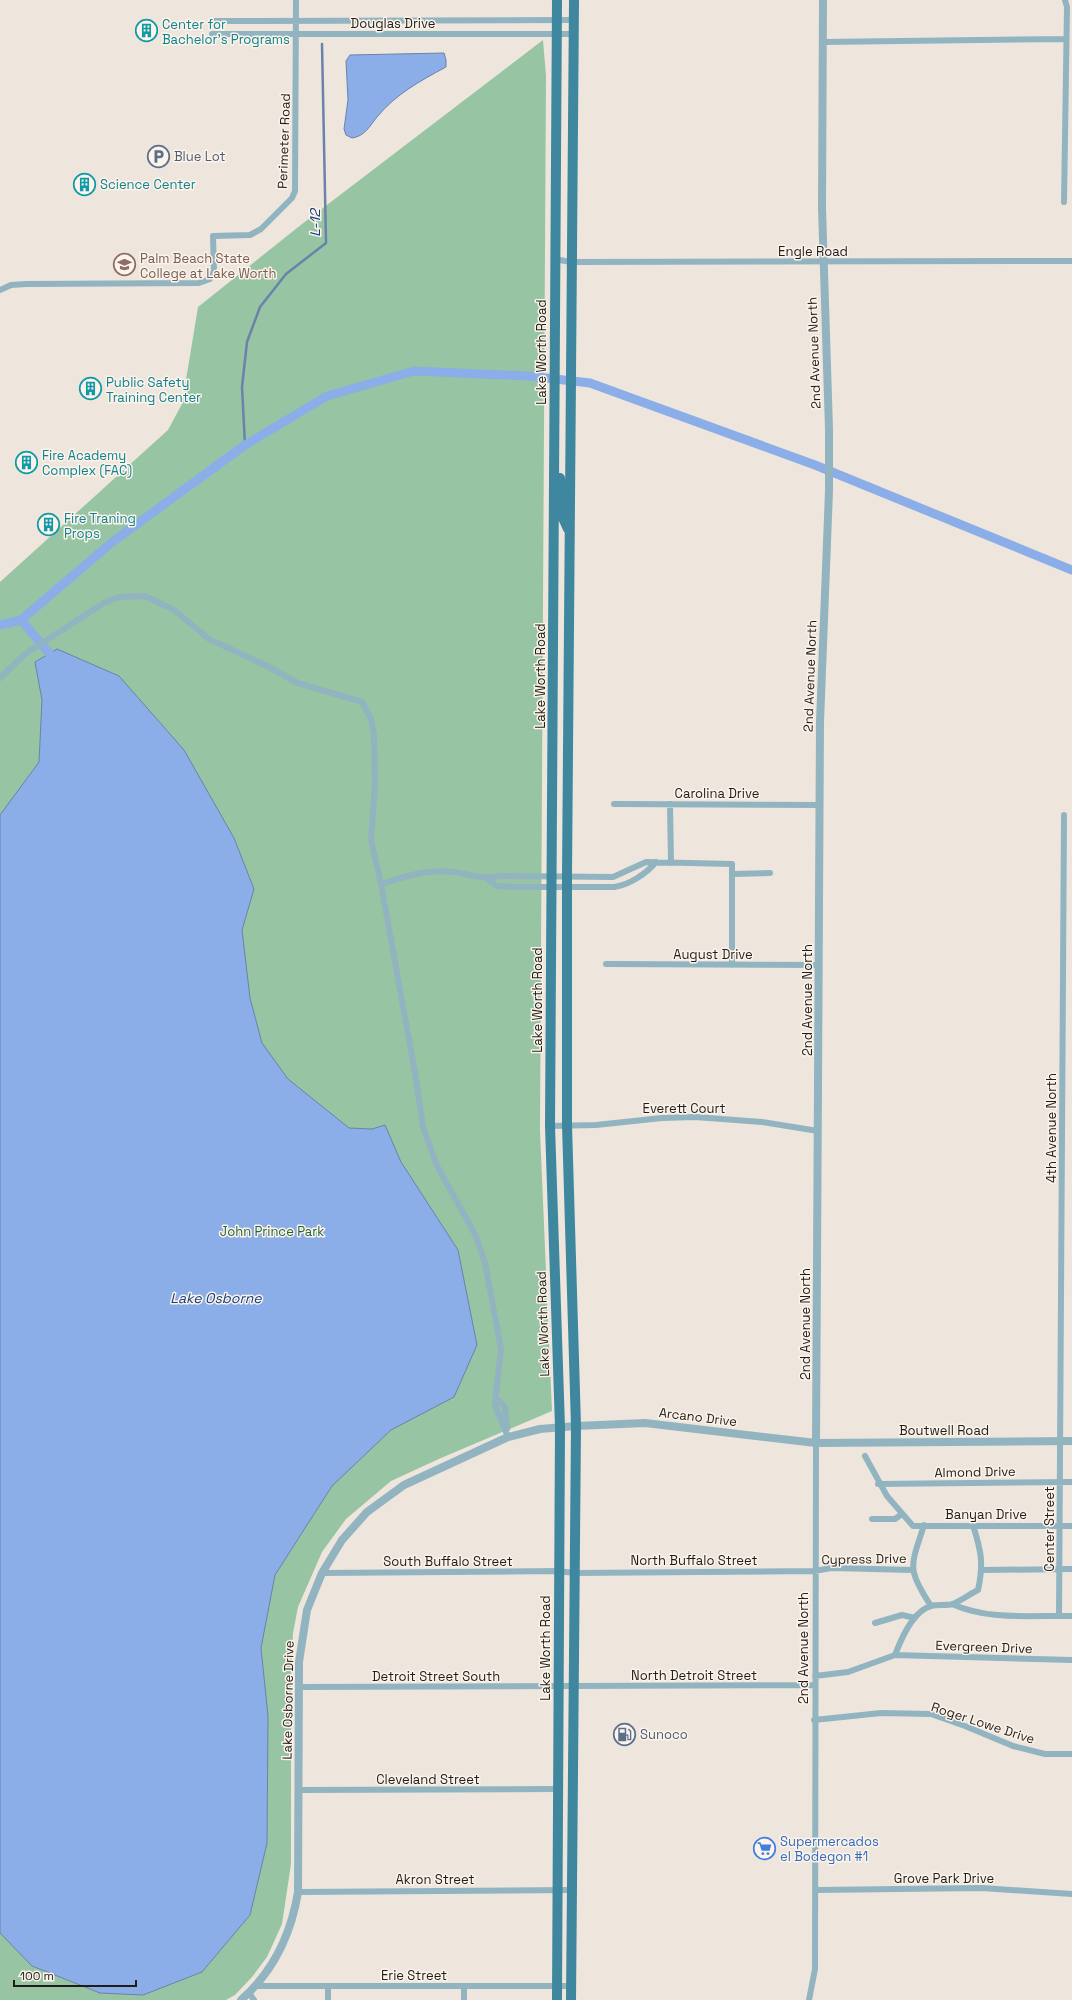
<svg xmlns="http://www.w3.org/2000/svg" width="1072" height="2000" viewBox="0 0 1072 2000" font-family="'Space Grotesk',sans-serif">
<rect width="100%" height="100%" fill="#eee6dd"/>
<path fill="#97c4a3" d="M543,40L546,76L540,1131L552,1411L441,1458L391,1481L346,1519L322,1552L298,1607L293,1633L291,1679V1864L282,1924L267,1957L252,1977L235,1995L226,2000H0V582L168,430L182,404L198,307L302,224Z"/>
<path fill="#8baee8" stroke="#6b82aa" d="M444,53L446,60V67C420,81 396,94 377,117C369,127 365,136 352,138L346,135L344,129L348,100L346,61L350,55Z
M57,649L119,676L184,750L234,838L254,889L242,930L250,998L262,1043L288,1079L349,1128L372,1129L385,1125L401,1162L458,1250L477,1345L454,1397L391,1430L332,1486L275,1575L261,1648L268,1716L267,1843L250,1915L202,1972L143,1995L100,1993L32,1966L0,1933V815L39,762L42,700L35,662Z"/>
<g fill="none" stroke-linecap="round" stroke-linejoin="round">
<path stroke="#6b82aa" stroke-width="2.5" d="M245,445L242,387L247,342L260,307L286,274L326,243L322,44"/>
<path stroke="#8baee8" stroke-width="9" d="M21,620L49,653
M0,625L21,620L111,543L245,445L327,396L414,371L529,376L590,383L815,465L1072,570"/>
<path stroke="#91b4c0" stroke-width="6" d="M212,21L573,20
M212,34H573
M822,42L1066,39
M1064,202L1067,7L1065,0
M554,259L571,262L1072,261
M0,290L11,285L26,284L199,283L210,279L214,271L213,236L250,235L261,229L292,198L295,191L296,0
M0,678L25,654L104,603L119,597L145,596L174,610L209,639L267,666L298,683L362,702L371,719L374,734L375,785L371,840L381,884L415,1073L423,1127L437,1166L475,1234L485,1263L501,1349L495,1405L508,1437
M614,804L820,805
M670,804L671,863
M732,874L770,873
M487,879L497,886L513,887H614C629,885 646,874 656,862
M381,884C407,876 425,869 453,872C469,874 483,880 499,876L613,877L646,862L732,864V965
M606,964L819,965
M550,1126L596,1125L662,1118L695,1117L762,1122L818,1131
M496,1398L505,1407L507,1429
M865,1456L887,1496L913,1526H1072
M878,1484L1072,1482
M872,1519H895L902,1514
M924,1525C911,1566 906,1568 931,1606
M983,1570L1072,1569
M322,1573L558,1571L574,1573L815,1571L831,1568L913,1570
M952,1604C990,1621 1032,1615 1072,1616
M1059,1616L1064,815
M875,1623L902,1615L915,1618
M895,1655L1072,1660
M815,1676L848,1672L895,1655C901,1639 913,1611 931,1606C938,1604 946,1606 953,1604C962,1600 970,1594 978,1590C984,1563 981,1551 973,1525
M299,1687L815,1685
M814,1720L881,1713L931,1714L965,1726L1013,1746L1045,1754H1072
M299,1790L557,1789
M815,1890L982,1888L1072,1894
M298,1892L572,1890
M256,1986H571
M249,1993L254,2000
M328,2000V1986
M464,2000V1986
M809,2000L815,1969L816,1443"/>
<path stroke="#91b4c0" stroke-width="8" d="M816,1443L820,722L829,491V429L822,208L823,0
M241,2000C274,1971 291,1935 298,1892L299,1662L307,1610L322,1573L342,1540L367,1512L404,1485L508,1437L540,1429L576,1426L645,1423L816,1443L1072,1441"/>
<path stroke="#3f879e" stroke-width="10" d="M560,478L563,518L568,529
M557,2000L560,1427L550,1126L557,0
M571,2000L576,1426L567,1125V876L574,0"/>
</g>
<defs>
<symbol id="building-ring" viewBox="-11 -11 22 22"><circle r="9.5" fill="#fcf3ea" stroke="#0f9aa8" stroke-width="1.5"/><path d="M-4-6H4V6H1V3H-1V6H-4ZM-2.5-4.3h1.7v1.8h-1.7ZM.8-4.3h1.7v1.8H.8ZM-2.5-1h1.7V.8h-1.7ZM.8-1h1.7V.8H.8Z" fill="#0f9aa8"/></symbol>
<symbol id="parking-ring" viewBox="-11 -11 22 22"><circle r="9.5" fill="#fcf3ea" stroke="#5c6f8a" stroke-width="1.5"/><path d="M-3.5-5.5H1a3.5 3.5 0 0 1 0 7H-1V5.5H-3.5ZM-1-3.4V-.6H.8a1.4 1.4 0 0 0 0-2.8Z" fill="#5c6f8a"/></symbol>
<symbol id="university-ring" viewBox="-11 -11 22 22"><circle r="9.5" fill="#fcf3ea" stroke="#8d6e63" stroke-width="1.5"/><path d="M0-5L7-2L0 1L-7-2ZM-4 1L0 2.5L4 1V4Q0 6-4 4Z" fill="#8d6e63"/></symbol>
<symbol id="fuel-ring" viewBox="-11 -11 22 22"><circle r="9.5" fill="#fcf3ea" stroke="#5c6f8a" stroke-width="1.5"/><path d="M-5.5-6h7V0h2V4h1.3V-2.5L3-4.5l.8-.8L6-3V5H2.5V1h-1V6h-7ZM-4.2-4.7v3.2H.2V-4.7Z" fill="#5c6f8a"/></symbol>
<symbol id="supermarket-ring" viewBox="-11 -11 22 22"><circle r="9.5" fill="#fcf3ea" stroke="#3f7fe0" stroke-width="1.5"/><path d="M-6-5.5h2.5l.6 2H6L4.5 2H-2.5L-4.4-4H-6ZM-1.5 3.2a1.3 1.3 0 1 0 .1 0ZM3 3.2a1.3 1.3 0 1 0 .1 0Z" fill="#3f7fe0"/></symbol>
</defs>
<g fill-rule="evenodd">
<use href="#building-ring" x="134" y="18" width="25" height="25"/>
<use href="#parking-ring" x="146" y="144" width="25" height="25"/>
<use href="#building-ring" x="72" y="172" width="25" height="25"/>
<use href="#university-ring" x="112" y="252" width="25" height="25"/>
<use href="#building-ring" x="78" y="376" width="25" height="25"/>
<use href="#building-ring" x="14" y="450" width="25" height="25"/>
<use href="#building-ring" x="36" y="512" width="25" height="25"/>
<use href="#fuel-ring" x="612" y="1722" width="25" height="25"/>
<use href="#supermarket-ring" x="752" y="1836" width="25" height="25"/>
</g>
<g text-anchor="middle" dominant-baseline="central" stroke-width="3" stroke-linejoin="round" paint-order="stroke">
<g font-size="13" fill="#1f1d19" stroke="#fcf3ea">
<text x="393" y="23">Douglas Drive</text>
<text transform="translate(284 141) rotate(-88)">Perimeter Road</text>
<text x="813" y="251">Engle Road</text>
<text transform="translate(541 352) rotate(-90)">Lake Worth Road</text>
<text transform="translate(814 353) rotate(-92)">2nd Avenue North</text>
<text transform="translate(540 676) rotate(-90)">Lake Worth Road</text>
<text transform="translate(810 676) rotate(-88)">2nd Avenue North</text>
<text x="717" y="793">Carolina Drive</text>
<text x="713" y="954">August Drive</text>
<text transform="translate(537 1000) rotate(-90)">Lake Worth Road</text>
<text transform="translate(807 1000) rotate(-90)">2nd Avenue North</text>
<text x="684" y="1108">Everett Court</text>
<text transform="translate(1051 1128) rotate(-90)">4th Avenue North</text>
<text transform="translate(543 1324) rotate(-92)">Lake Worth Road</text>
<text transform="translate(805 1324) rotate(-90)">2nd Avenue North</text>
<text transform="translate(698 1417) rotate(7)">Arcano Drive</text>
<text x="944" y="1430">Boutwell Road</text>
<text transform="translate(975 1472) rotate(-1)">Almond Drive</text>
<text x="986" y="1514">Banyan Drive</text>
<text transform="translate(1049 1529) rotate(-90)">Center Street</text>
<text transform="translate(864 1559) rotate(-1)">Cypress Drive</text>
<text x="694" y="1560">North Buffalo Street</text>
<text x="448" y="1561">South Buffalo Street</text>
<text transform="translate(984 1647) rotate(2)">Evergreen Drive</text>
<text transform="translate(545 1648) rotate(-90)">Lake Worth Road</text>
<text transform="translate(803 1648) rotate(-90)">2nd Avenue North</text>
<text x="694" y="1675">North Detroit Street</text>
<text x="436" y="1676">Detroit Street South</text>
<text transform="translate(288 1700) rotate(-89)">Lake Osborne Drive</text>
<text transform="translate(983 1723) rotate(18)">Roger Lowe Drive</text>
<text x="428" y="1779">Cleveland Street</text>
<text x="944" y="1878">Grove Park Drive</text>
<text x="435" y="1879">Akron Street</text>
<text x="414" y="1975">Erie Street</text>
</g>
<g font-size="13" fill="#0d838f" stroke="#fcf3ea" text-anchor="start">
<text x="162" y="24">Center for<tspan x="162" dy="15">Bachelor’s Programs</tspan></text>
<text x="100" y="184">Science Center</text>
<text x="106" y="382">Public Safety<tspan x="106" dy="15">Training Center</tspan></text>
<text x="42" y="455">Fire Academy<tspan x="42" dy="15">Complex (FAC)</tspan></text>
<text x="64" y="518">Fire Traning<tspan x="64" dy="15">Props</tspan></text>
</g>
<g font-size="13" fill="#4e5e75" stroke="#fcf3ea" text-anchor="start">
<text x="174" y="156">Blue Lot</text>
<text x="640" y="1734">Sunoco</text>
</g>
<g font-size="13" fill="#785e54" stroke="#fcf3ea" text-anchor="start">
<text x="140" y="258">Palm Beach State<tspan x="140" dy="15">College at Lake Worth</tspan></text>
</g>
<g font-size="13" fill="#1f653a" stroke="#fcf3ea">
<text x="272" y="1231">John Prince Park</text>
</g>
<g font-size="13" fill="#366cbe" stroke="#fcf3ea" text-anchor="start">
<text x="780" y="1841">Supermercados<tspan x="780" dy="15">el Bodegon #1</tspan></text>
</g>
<g font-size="14" font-style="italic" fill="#163e82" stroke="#fcf3ea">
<text transform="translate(315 223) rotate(-90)">L-12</text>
<text x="216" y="1298">Lake Osborne</text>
</g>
</g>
<path d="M14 1980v6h122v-6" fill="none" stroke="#1f1d19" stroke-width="2"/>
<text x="20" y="1980" font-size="12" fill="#1f1d19" stroke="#fcf3ea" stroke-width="3" paint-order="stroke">100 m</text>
</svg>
